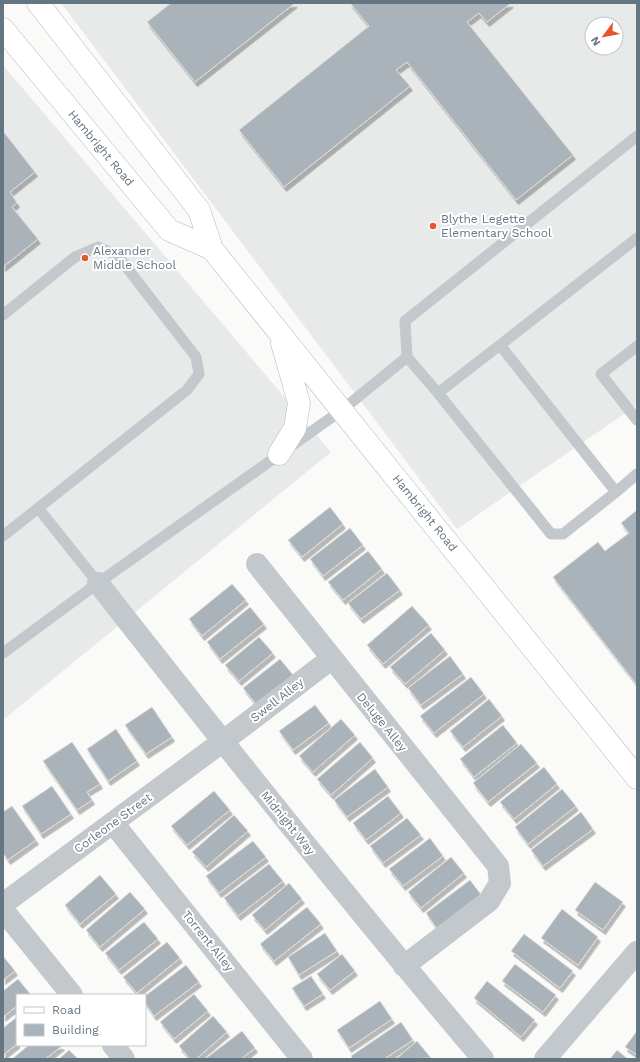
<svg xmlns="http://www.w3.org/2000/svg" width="640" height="1062" viewBox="0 0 640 1062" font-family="'Work Sans',sans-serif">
<defs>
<filter id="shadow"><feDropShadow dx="2.5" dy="4.5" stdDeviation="0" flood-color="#0004"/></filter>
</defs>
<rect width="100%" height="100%" fill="#fafaf8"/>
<path fill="#e8e9e9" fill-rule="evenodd" d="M61,3H637V405L457,529ZM592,24H616V48H592Z
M3,65L331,452L3,720Z"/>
<path fill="#aab3b9" stroke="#dcdcda" filter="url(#shadow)" d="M171,3H295L195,82L147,22Z
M350,3H511L487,22L479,13L467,22L573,155L516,200L407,62L396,70L410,86L284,187L239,130L369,26Z
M3,131L35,172L10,192L17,203L12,207L38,239L3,267Z
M330,507L343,524L302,557L288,540Z
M637,510V685L553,577L598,542L605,551L629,533L621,523Z
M350,528L363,545L323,576L310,559Z
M368,551L382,569L343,600L328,582Z
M387,573L400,590L361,619L348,603Z
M232,584L246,600L202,636L189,619Z
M412,606L429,625L383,664L367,645Z
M250,607L264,624L220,659L207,642Z
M431,633L445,650L405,684L390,667Z
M259,637L273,653L239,681L225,665Z
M450,656L463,674L421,705L408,688Z
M280,659L293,675L256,704L243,688Z
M471,677L484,694L434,733L420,716Z
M489,699L502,716L463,747L450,731Z
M315,705L329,723L293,750L279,731Z
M152,707L172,737L146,754L125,725Z
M341,719L355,735L313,772L299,756Z
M503,725L517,743L474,777L460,759Z
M116,729L137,761L108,781L87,749Z
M72,742L100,784L87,792L92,800L77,810L43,761Z
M360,742L373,758L331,795L317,779Z
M521,744L537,763L488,802L473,783Z
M544,767L557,784L514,819L500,802Z
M375,769L388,787L347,817L334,800Z
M52,786L71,814L41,834L22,806Z
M562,789L576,806L528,844L515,827Z
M214,791L230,810L187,845L171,826Z
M388,796L401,813L366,840L353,823Z
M12,806L36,840L8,860L3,853V812Z
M581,812L593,829L543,866L531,850Z
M234,815L248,831L206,867L192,852Z
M407,818L421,835L383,863L370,846Z
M430,838L443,856L403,886L389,869Z
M253,841L266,857L219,893L206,876Z
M451,857L464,873L421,908L408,892Z
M269,864L283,881L238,916L224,898Z
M100,875L116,894L80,924L65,905Z
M470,880L482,896L438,930L426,913Z
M595,882L623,902L603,930L575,910Z
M289,883L302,899L265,930L252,915Z
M130,892L145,909L100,947L86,930Z
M307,907L321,924L274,961L260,944Z
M562,909L598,937L578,965L541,938Z
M144,922L158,939L119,970L105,953Z
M325,933L337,951L299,975L288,957Z
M524,934L573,971L560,988L511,951Z
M167,942L180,958L137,993L123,977Z
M342,954L355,971L330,990L317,974Z
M3,956L15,971L3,980Z
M515,964L556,995L543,1012L502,981Z
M186,965L199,982L154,1016L145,1003V996Z
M311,976L323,994L304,1006L292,988Z
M18,979L31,995H17V1006L3,1017V991Z
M487,981L535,1020L521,1037L474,998Z
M194,994L208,1011L174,1039L160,1022Z
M380,1001L392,1019L349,1048L337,1030Z
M213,1016L227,1032L196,1059H190L179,1046Z
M17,1017V1044L3,1055V1028Z
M401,1022L413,1040L384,1059H353L351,1056Z
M242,1031L255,1048L241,1059H205Z
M637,1031V1055L625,1047Z
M417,1041L431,1058L396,1059Z
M29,1045H61L62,1046L45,1059H12Z
M69,1050L78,1059H59Z
M617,1050L628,1059H610Z"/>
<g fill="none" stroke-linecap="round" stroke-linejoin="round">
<defs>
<path id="secondary" d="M38,3L199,210L212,249L637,778
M3,29L169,230L212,249
M279,454L295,428L299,403L282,343"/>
</defs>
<use href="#secondary" stroke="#b3babf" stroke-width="23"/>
<path stroke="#c3c8cc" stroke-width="11" d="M637,136L405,321L407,357L438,393L551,534H563L616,492L500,345L637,238
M3,315L75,257L98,247L117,255L196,357L199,374L187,390L3,536
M637,346L601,374L637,420
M438,393L500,345
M616,492L637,474
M38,508L98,583
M3,653L98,583L342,410L407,357"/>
<path stroke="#c3c8cc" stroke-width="22" d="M257,564L498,866L500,883L489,901L404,966
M98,583C224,744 351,904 483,1059
M113,823L302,1059
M3,904L222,742L331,659
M3,910L72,995
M113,1045L124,1059
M545,1059L637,952"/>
<use href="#secondary" stroke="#fff" stroke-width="22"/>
</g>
<g fill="#e4572e" stroke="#fff" stroke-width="1.5">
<circle cx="433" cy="226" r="4"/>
<circle cx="85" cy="258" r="4"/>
</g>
<g text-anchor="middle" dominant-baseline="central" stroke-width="4" stroke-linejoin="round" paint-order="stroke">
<g font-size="12" fill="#657683" stroke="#fff">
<text transform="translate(101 148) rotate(50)">Hambright Road</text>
<text transform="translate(425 513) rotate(51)">Hambright Road</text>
<text transform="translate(277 700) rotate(-38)">Swell Alley</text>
<text transform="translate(382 722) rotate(51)">Deluge Alley</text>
<text transform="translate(113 823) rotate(-36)">Corleone Street</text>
<text transform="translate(288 823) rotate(51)">Midnight Way</text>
<text transform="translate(208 941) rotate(51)">Torrent Alley</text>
</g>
<g font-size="12" fill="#657683" stroke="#fff" text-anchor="start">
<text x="441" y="219">Blythe Legette<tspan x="441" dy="14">Elementary School</tspan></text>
<text x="93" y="251">Alexander<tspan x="93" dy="14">Middle School</tspan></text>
</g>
</g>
<rect width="640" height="1062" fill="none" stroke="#657683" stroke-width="8"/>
<rect x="16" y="994" width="130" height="52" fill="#ffffff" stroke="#c1c8cd"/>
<rect x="24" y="1007" width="20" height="6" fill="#ffffff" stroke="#c1c8cd"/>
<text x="52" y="1014" font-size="12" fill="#657683">Road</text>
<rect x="24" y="1024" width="20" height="12" fill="#aab3b9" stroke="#c1c8cd"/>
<text x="52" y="1034" font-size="12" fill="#657683">Building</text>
<g transform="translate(604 36) rotate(238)"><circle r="19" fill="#ffffff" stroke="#c1c8cd"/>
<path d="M0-3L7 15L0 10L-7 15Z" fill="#e4572e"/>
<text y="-6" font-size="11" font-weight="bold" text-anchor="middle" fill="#657683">N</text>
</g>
</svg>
